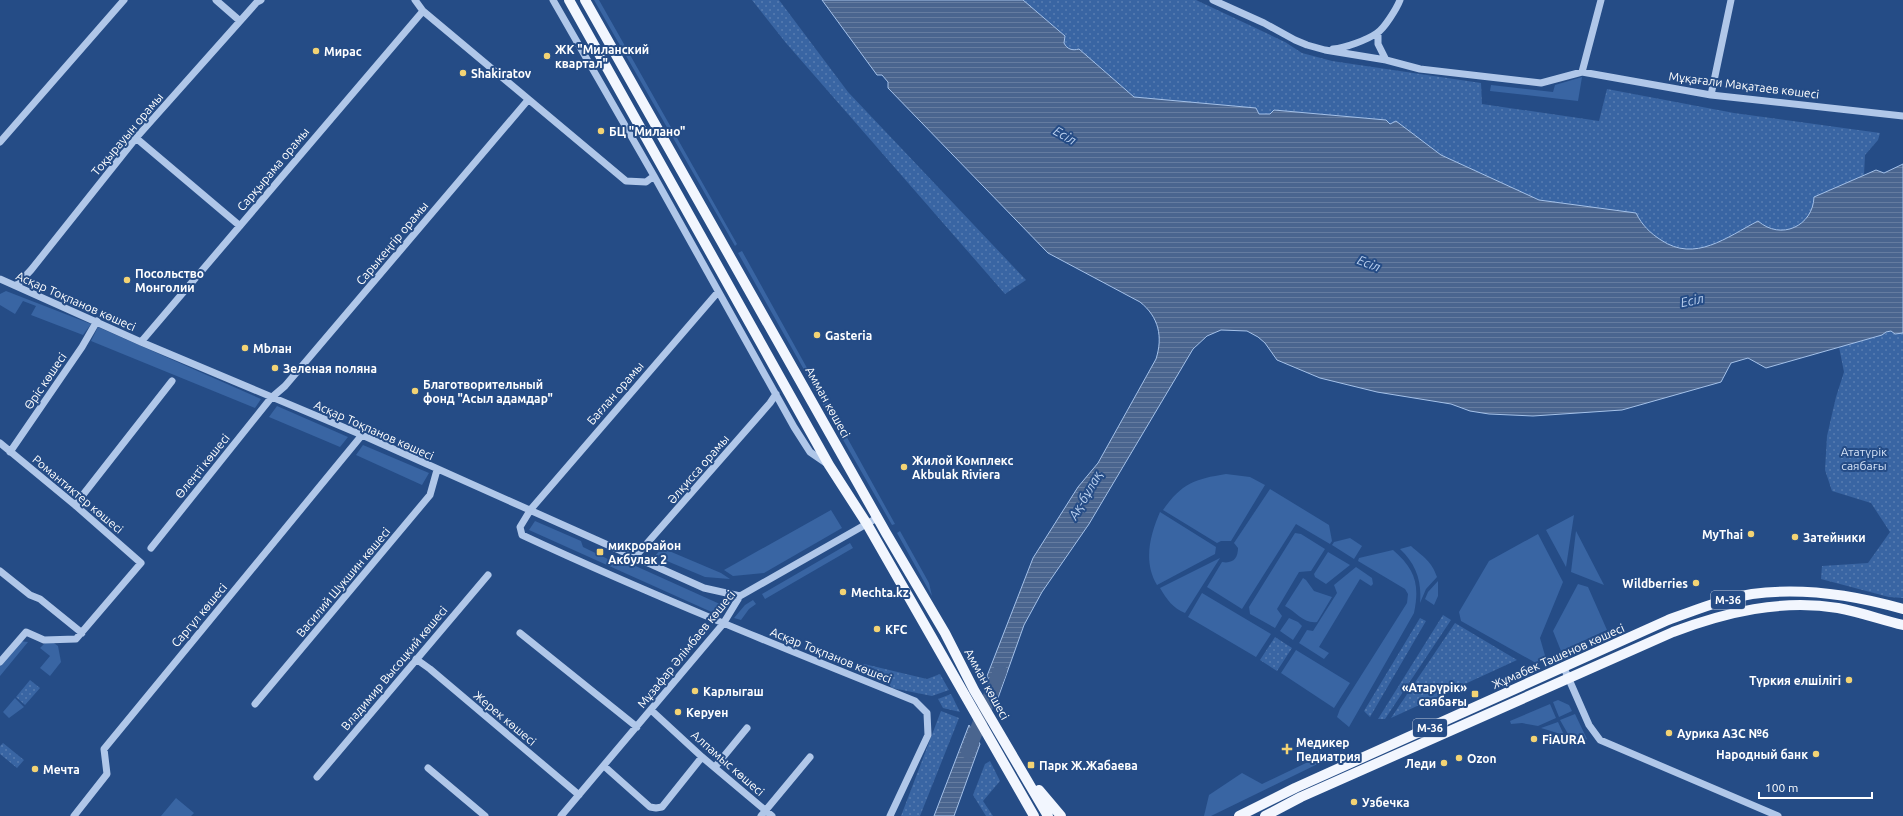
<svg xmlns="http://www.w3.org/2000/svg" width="1903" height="816" viewBox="0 0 1903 816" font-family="Ubuntu,sans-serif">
<defs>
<pattern id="park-dots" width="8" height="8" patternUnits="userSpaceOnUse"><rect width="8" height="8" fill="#3965a3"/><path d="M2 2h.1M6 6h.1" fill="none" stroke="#577cb1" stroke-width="1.8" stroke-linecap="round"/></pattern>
<pattern id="water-rules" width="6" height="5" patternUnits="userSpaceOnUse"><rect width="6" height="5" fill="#4a658f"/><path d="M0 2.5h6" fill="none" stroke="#657ca0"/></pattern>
</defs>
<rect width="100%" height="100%" fill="#254c86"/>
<path fill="#3965a3" d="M594,0H599L737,244L735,246Z
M1582,77L1578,101L1490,91L1491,85L1553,92L1555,85Z
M742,251L812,377L807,375L738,253Z
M6,291L91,324L83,335L31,315L36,306L23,301L15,314L0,305V294Z
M98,327L261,399L255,408L91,341Z
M811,384L818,385L895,524L892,525Z
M277,406L348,437L340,447L269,417Z
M363,445L429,473L422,485L356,455Z
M1226,474L1250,477L1265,485L1231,541H1221L1217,543L1163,510C1182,483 1195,479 1226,474Z
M1270,489L1329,525L1332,541L1330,544L1296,524L1242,609L1207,587L1222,562C1233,564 1238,558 1238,548L1234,543Z
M831,510L842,528L764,573L733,576L724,570Z
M1160,512L1216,547L1215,554L1157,585C1143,562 1150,535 1160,512Z
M1574,515L1566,567L1546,530Z
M535,521L581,541L583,547L616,563H629L722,605L716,614L529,530Z
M900,531L929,583L932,596L897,533Z
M1576,531L1604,585L1571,572Z
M1295,533L1301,534L1325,549L1311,571L1299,572L1277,609L1282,616L1275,628L1250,614L1249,607Z
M1538,534L1563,582L1540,638L1546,659L1536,663L1461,621L1459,612L1489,561Z
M1350,538L1362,546L1354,559L1332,545L1334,542Z
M850,543L853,548L765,599L762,594Z
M1411,546C1424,558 1431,560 1437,577L1426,589L1420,603C1422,581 1416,564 1400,549Z
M662,548L721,573L730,579L705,577L655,556Z
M1393,550C1415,569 1420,584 1414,613L1349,727L1337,717L1340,709L1407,603L1408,594L1405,589L1358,561L1359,558Z
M1328,552L1350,565L1326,584L1315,577L1314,574Z
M1220,558L1185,613C1173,608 1167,600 1160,588Z
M1356,567L1372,578L1373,584L1371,586L1360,579L1319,647L1329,653L1324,659L1299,643L1307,630L1313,631L1337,593L1334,585Z
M1303,578L1306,580L1314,591L1332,597L1317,622C1304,624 1296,612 1285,606Z
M1438,581V596L1434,605L1425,599L1428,592Z
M1578,584L1588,587L1607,630L1561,651L1553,631Z
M1202,593L1271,634L1256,657L1188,617Z
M753,600L756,604L749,609L741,620L734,618L745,605Z
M1289,618L1298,622L1302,626L1293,640L1280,631Z
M50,640L58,646L61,662L50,676L40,668L50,656L40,648L46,642Z
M19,641L28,642L0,676V664Z
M1296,650L1350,683L1334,708L1281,673Z
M15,698L24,707L9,718L3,712Z
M1558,700L1569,705L1572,711L1559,717L1553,702Z
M1550,704L1556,718L1538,726L1522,723L1511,724L1510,721Z
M1575,714L1587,739L1585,740L1568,734L1560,720Z
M1558,722L1564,735L1541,728Z
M1329,752L1334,756L1211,816H1204L1209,795L1242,773L1262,784Z
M176,798L194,813L191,816H161Z"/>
<path fill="url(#park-dots)" d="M752,0H779L848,92L1026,280L1005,294L786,43Z
M1023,0H1196L1285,42L1302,53L1332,61L1481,83L1482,104L1599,121L1607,89L1734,113L1880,133L1878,140L1865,155L1864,175L1814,197C1813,228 1782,241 1758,221C1727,237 1695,263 1661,240C1650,233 1642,225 1636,213L1539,200L1441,155L1396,121L1390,124L1386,120L1274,110L1270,114H1259L1256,108L1134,97L1079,49C1072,51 1067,49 1064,43L1065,36Z
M1891,331L1895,334L1903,333V598L1889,597L1821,579L1822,566L1868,563L1890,532L1871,503L1832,491L1825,470L1827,436L1836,397L1844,372L1839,347L1882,335L1886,332Z
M1443,615L1451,620L1385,719H1378Z
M1420,618L1426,621L1370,717L1364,711Z
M1455,623L1517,660L1391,718Z
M1275,637L1292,648L1277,671L1260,660Z
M864,664L927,679L940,674L949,690L932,696L892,688L886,680L860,667Z
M30,680L40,688L25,705L16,697Z
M951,694L960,712L943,708L938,699Z
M941,711L959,718L920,816H901Z
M3,743L24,760L17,768L0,754V746Z
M990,761L1000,781L983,801L993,816H986L973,795L985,764Z"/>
<path fill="url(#water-rules)" stroke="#a4c1e9" d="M822,0H1023L1065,36L1064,43C1067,49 1072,51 1079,49L1134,97L1256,108L1259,114H1270L1274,110L1386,120L1390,124L1396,121L1441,155L1539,200L1636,213C1642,225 1650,233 1661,240C1695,263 1727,237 1758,221C1781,241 1813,226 1814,197L1876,170L1884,173L1903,164V333L1895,334L1891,331L1886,332L1882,335L1766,368L1748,358L1731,363L1721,382L1622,410L1533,416L1489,414L1470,411L1451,404L1377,392L1320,378L1277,360L1265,343L1258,337L1247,331L1221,330L1207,336L1193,349L1089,524L1042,592L1024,625L998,698L987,676L1033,558L1078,487L1098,463L1156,359C1163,337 1159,317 1140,302L1048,253L888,88V82L882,75H877Z
M969,725L980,744L954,816H934Z"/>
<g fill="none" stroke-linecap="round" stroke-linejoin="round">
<path stroke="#4a658f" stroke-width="14" d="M968,752L1000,671"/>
<path stroke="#b0c7e9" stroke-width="7" d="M216,0L240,21
M415,0L423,11L626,181L646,182L654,176
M553,0L654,176L794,427L810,452L826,463
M1213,0L1264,23L1295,40L1307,45L1325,50L1386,60L1420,69L1541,83L1582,72L1711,95L1903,116
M1378,33V44L1386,60
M1333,49C1345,48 1367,40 1377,33C1384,29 1397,8 1400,0
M1582,72L1601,0
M1711,95L1731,0
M136,138L240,226
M0,142L124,0
M0,279L141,342L362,435L704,588L740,596
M16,286L31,270L136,138L257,2L261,0
M718,292L531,509L520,527L522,535C651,595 783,648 915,701L927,713L928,735L890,816
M141,342L423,11
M0,443L75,505L141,563L76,639L44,640L26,632L0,662
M10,452L82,347L97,321
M75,505L172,381
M151,548L271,398L285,386L528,100
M635,557L770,403L776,394
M0,571L30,595L40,599L82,633
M520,633L637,727
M416,659L430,669L579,795
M1564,668L1589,725L1600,740L1778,816
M255,704L430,495L437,470
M651,710L702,757L772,816
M604,766L650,807L656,808L662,807L702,757
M715,767L747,728
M428,768L485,816
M317,777L488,575
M74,816L107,774L104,749L362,435
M561,816L723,624L740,596L877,518
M761,816L810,757"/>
<path stroke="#f2f6fe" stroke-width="10" d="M569,0L829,465L867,524L1034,816
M585,0L886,533L945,633L974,690L1048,816
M1039,790L1061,816
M1239,816L1295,788L1668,620C1695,610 1723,599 1752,594C1803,587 1854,595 1903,609
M1265,816L1301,797L1673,632C1726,612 1781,599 1838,608C1860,612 1882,620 1903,625"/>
</g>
<g fill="#f3d374" stroke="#254c86" stroke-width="1.5">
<circle cx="316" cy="51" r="4"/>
<circle cx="547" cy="56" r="4"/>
<circle cx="463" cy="73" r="4"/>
<circle cx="601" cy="131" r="4"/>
<circle cx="127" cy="280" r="4"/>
<circle cx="817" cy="335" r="4"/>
<circle cx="245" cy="348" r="4"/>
<circle cx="275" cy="368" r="4"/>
<circle cx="415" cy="391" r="4"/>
<circle cx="904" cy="467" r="4"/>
<circle cx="1751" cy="534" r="4"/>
<circle cx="1795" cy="537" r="4"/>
<rect x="596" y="548" width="8" height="8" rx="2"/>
<circle cx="1696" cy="583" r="4"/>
<circle cx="843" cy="592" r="4"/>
<circle cx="877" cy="629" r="4"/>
<circle cx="1849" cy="680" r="4"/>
<circle cx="695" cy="691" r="4"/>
<rect x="1471" y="690" width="8" height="8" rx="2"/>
<circle cx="678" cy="712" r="4"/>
<circle cx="1669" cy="733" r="4"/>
<circle cx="1534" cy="739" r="4"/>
<path d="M1285 743h4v4h4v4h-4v4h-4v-4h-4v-4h4z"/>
<circle cx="1816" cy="754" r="4"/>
<circle cx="1459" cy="758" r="4"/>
<circle cx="1444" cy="763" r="4"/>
<rect x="1027" y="761" width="8" height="8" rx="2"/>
<circle cx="35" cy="769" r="4"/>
<circle cx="1354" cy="802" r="4"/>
</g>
<g text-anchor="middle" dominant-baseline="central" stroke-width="4" stroke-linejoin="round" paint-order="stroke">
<g fill="#254c86" stroke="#bec9db" stroke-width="1">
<rect x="1711" y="591" width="34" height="18" rx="3"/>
<rect x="1413" y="719" width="34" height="18" rx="3"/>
</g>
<g font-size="11" font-weight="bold" fill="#fff">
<text x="1728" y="600">M-36</text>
<text x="1430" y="728">M-36</text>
</g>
<g font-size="12" font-weight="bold" fill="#fff" stroke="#254c86" text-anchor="start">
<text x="555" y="49">ЖК "Миланский<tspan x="555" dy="14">квартал"</tspan></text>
<text x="324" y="51">Мирас</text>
<text x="471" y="73">Shakiratov</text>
<text x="609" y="131">БЦ "Милано"</text>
<text x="135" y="273">Посольство<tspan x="135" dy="14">Монголии</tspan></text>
<text x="825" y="335">Gasteria</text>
<text x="253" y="348">Мbлан</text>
<text x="283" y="368">Зеленая поляна</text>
<text x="423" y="384">Благотворительный<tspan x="423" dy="14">фонд "Асыл адамдар"</tspan></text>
<text x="912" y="460">Жилой Комплекс<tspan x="912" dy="14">Akbulak Riviera</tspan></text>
<text x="1743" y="534" text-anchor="end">MyThai</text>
<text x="1803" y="537">Затейники</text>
<text x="608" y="545">микрорайон<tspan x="608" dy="14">Акбулак 2</tspan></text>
<text x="1688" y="583" text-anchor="end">Wildberries</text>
<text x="851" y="592">Mechta.kz</text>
<text x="885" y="629">KFC</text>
<text x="1841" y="680" text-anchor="end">Түркия елшілігі</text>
<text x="1467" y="687" text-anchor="end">«Атарүрік»<tspan x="1467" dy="14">саябағы</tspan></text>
<text x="703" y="691">Карлыгаш</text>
<text x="686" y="712">Керуен</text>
<text x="1677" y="733">Аурика АЗС №6</text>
<text x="1542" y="739">FiAURA</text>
<text x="1296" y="742">Медикер<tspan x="1296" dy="14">Педиатрия</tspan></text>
<text x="1808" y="754" text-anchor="end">Народный банк</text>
<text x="1467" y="758">Ozon</text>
<text x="1436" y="763" text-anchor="end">Леди</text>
<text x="1039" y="765">Парк Ж.Жабаева</text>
<text x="43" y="769">Мечта</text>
<text x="1362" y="802">Узбечка</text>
</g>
<g font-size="12" fill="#fff" stroke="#254c86">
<text transform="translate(1744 85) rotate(7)">Мұқағали Мақатаев көшесі</text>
<text transform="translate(127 134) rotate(-50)">Тоқырауын орамы</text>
<text transform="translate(273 169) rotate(-50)">Сарқырама орамы</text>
<text transform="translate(392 243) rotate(-50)">Сарыкеңгір орамы</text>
<text transform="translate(76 301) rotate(24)">Асқар Тоқпанов көшесі</text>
<text transform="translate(45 381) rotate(-56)">Өріс көшесі</text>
<text transform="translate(615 393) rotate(-49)">Бағлан орамы</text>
<text transform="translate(828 402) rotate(61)">Амман көшесі</text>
<text transform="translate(374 430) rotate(24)">Асқар Тоқпанов көшесі</text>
<text transform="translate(202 466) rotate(-51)">Өлеңті көшесі</text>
<text transform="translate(698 469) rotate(-49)">Әлқисса орамы</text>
<text transform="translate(78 494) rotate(40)">Романтиктер көшесі</text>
<text transform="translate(343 582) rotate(-50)">Василий Шукшин көшесі</text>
<text transform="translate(199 615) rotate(-50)">Саргүл көшесі</text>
<text transform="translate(686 649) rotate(-51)">Мұзафар Әлімбаев көшесі</text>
<text transform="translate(831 655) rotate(22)">Асқар Тоқпанов көшесі</text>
<text transform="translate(1558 656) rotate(-24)">Жұмабек Тәшенов көшесі</text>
<text transform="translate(394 668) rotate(-50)">Владимир Высоцкий көшесі</text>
<text transform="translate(987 684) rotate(61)">Амман көшесі</text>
<text transform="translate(505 718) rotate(40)">Жерек көшесі</text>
<text transform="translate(728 763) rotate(41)">Алпамыс көшесі</text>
</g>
<g font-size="12" fill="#d4e2f7" stroke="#254c86">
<text x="1864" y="451">Ататүрік<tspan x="1864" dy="14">саябағы</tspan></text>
</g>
<g font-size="13" font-style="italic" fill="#bbd1f0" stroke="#254c86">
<text transform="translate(1065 135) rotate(30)">Есіл</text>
<text transform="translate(1369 263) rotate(21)">Есіл</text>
<text transform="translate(1692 300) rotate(-12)">Есіл</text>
<text transform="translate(1085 495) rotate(-60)">Ақ-бұлақ</text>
</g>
</g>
<path d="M1759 792v6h113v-6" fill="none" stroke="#ffffff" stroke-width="2"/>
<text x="1765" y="792" font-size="12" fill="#ffffff" stroke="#254c86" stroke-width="3" paint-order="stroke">100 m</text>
</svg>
